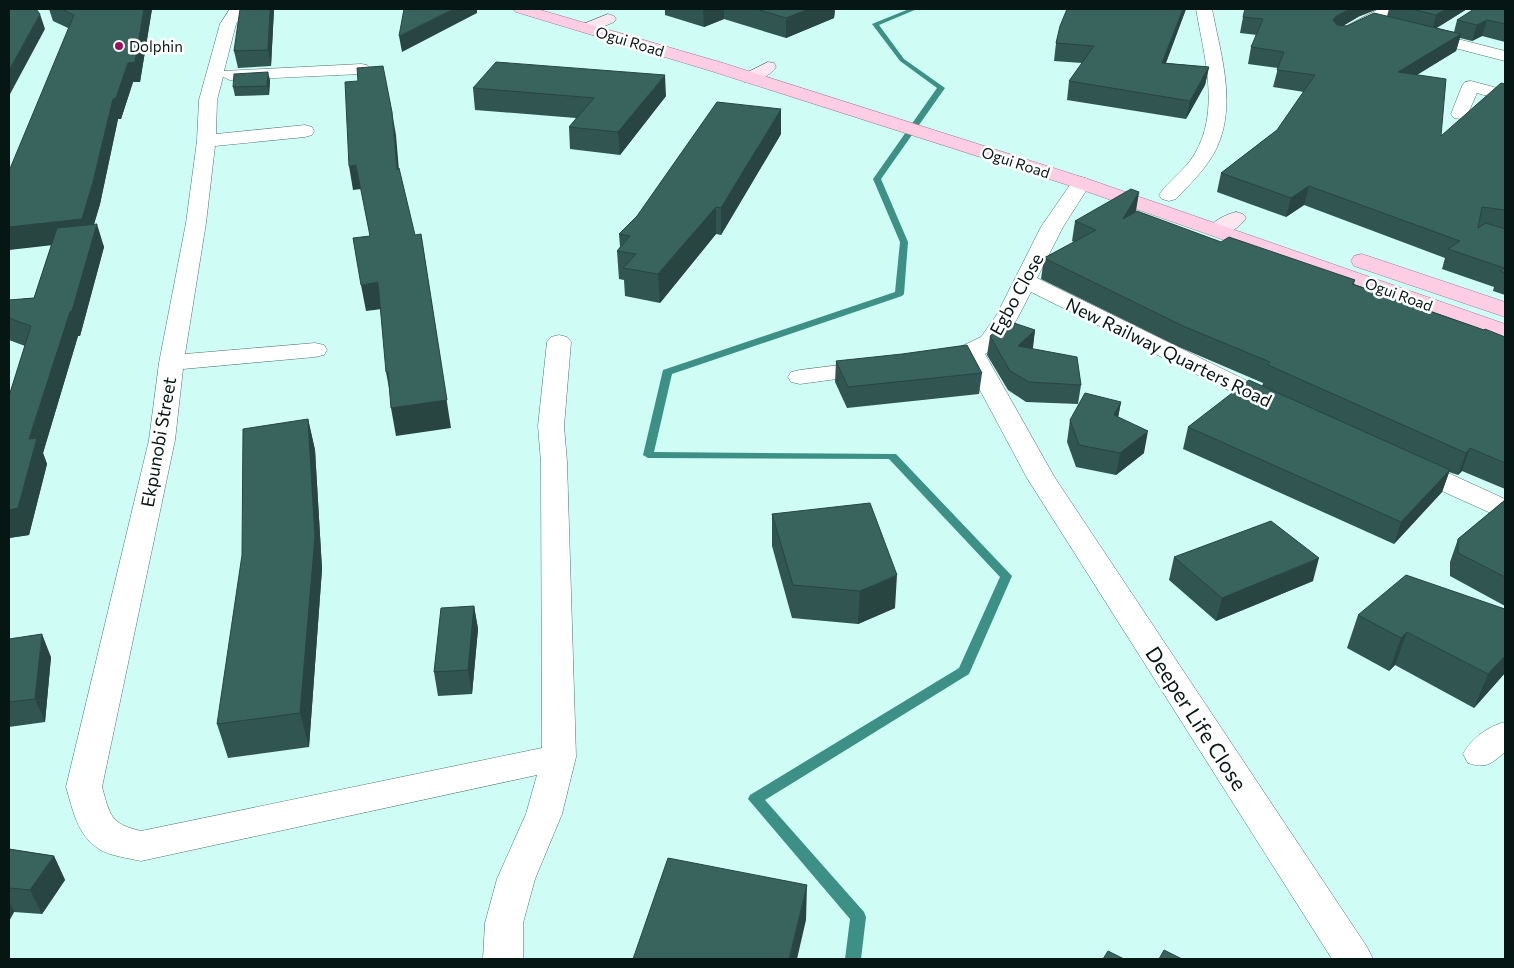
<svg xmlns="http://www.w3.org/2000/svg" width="1514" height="968" viewBox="0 0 1514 968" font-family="Commissioner,sans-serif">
<rect width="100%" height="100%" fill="#cffdf5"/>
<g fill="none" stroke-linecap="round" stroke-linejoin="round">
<path fill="#3d9086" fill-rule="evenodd" d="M909,9H917L879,25L904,59L945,88L881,179L908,242L904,294L902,296L672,374L654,452L896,454L1012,576L969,674L765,800L864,912L866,917L861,959H845L850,919L748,799L750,795L959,668L1000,577L889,459L648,458L643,455L663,370L895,292L900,242L873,179L937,88L900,61L872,24Z"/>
<defs>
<path id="minor" d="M230,9H246L236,24L224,71L361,64L367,65L370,69L367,73L361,74L230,80L223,77L217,100L216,134L305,125L312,127L314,131L312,135L305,137L215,146L206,223L185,354L315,343L324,345L327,350L324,355L315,357L183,369L175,440L102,787C110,815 110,824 141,831L542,748L541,462L538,426L547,342L551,337L559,335L567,337L571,342L564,426L567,462L576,757L562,814L535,879L523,923V959H483L485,923L497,879L526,814L537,775L141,861C128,858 110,856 99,849C77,835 73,810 66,787L149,440L159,363L186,223L197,141L199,100L220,24Z
M1196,9H1212C1221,56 1239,110 1213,155C1203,172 1189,185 1176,199L1169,201L1162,199L1159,195C1169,180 1185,170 1194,155C1221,111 1204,56 1196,9Z
M1379,9H1398L1395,12L1355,34H1343L1341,31L1343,28Z
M1422,30L1505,51V61L1416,38L1414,35L1416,32Z
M1471,81L1505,90V101L1477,93L1466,118L1460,119L1454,118L1451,114L1462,86L1465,82Z
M1081,177L1088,179L1091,183L1063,227L1037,278L1282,398L1286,403L1282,408L1273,411L1264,408L1031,292C1019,315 1008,342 985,354L1055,478L1367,947L1373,959H1332L1027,478L959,351L962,346L981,337L996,316L1041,227L1074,179Z
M872,361L881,363L884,368L881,373L800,384L791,382L788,377L791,372L800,370Z
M1412,459L1422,461L1505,499V518L1495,515L1402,473L1398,467L1402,461Z
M1505,722V752C1491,764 1486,769 1468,763L1463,754C1471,739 1488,726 1505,722Z"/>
<path id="secondary" d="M608,14L614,16L616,19L614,22L593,31H581L579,28L581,25Z
M768,62L774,63L776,67C770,76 755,84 744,82L741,78L744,74Z
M1236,212L1243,214L1246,218C1239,229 1223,238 1210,234L1206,230C1213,221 1226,214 1236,212Z"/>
<path id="primary" d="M513,9H537L723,63L1088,179L1505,324V339L1074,187L711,71L516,12Z
M1362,254L1505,302V317L1354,266L1351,261L1354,256Z"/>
</defs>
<use href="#minor" stroke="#4a746d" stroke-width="1"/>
<use href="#secondary" stroke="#4a746d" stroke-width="1"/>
<use href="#primary" stroke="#a5788e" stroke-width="1"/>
<use href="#minor" fill="#fff" fill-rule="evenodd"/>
<use href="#secondary" fill="#fee6f1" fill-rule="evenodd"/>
<use href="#primary" fill="#fdcee3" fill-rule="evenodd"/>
</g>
<path fill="#315550" d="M49,9H152L140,82H133L121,119H118L100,204L94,224L104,247L80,336H78L43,453L47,464L29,535L9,538V396L25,346L9,340V300L34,298L51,246L68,28L53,21Z
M274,9L271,66L238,68L234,51Z
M665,9H835L834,18L786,38L724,19L704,27L665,15Z
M1067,9H1186L1166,63L1209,67L1205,85L1186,119L1067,100L1069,81L1082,63L1054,61L1056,43Z
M1389,9H1467L1436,28L1454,32L1457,20L1505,9V42L1482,36L1472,41L1460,38L1456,51L1417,75L1441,136L1505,84V295L1493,291L1494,287L1442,269L1445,258L1304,205L1286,217L1217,192L1221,173L1277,130L1304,92L1273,87L1278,68L1248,64L1251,47L1257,35L1240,33L1243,17H1358L1343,26H1347L1387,16Z
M270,80L269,95L235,96L233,87Z
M473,88L666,96L620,155L570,149L569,127L576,118L475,110Z
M781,134L721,235L716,234L660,303L625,296L624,280L619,279L617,251L620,247L619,234Z
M1139,192L1135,212L1221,242L1355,280L1354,284L1484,330L1505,337V489L1462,471L1458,475L1449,472L1442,492L1394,544L1183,449L1188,427L1262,386L1263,383L1179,347L1041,279L1044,258L1074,242L1072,241L1075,221Z
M1035,330L1032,349L1081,385L1078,404L1026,402L1008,390L987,355L990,336Z
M836,361L982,373L979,394L847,408L835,382Z
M1121,402L1118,417L1144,453L1116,475L1076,467L1067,442L1070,420Z
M308,419L315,450L322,569L309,747L228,758L217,724Z
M1505,500V606L1450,576V562L1458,539Z
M772,514L895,608L858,624L792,618L772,546Z
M1174,557L1313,581L1216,621L1169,580Z
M474,606L478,629L472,694L438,696L434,672Z
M1505,609V673L1474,708L1395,665L1389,671L1347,648L1358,615Z
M9,639L51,657L45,722L9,727Z
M9,849L54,856L65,880L42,914L14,912L9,921Z"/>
<path fill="#284541" d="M144,9H152L140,82H133L121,119H118L100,204L89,241L9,250V227L113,99L128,63Z
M270,9H274L271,66L268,50Z
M453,9H477V13L402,52L399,36Z
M703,9H724V19L704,27Z
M809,9H835L834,18L786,38V18Z
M1183,9H1186L1159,81L1162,63Z
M1349,9H1378L1358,17L1332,32L1333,20L1336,16Z
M1446,9H1467L1432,31L1436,15Z
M40,14L45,29L9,96V70Z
M1487,20L1482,36L1472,41L1477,25Z
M1461,34L1456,51L1393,89L1398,72Z
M1209,67L1205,85L1186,119L1190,101Z
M268,72L270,80L269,95L267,86Z
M665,75L666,96L620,155L618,132Z
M781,109V134L721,235V208Z
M392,112L396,135L401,194L397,170Z
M356,165L361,189L353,190L349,166Z
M1309,186L1304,205L1286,217L1291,198Z
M1139,192L1136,211L1120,239L1123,219Z
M716,207V234L660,303L658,274Z
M97,224L104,247L80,336H78L43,453L47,464L29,535L9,538V510L29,439Z
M421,234L451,428L396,436L391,408Z
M378,282L382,309L366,311L361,285Z
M1035,330L1033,348L1016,365L1018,346Z
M386,372H388L391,399Z
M1121,402L1117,423L1114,415Z
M308,419L315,450L322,569L309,747L300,713Z
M1148,431L1144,453L1116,475L1120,453Z
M1470,448L1462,471L1458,475L1466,453Z
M1450,470L1442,492L1394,544L1401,522Z
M1319,558L1313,581L1216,621L1222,598Z
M897,575L895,608L858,624L860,591Z
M474,606L478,629L472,694L468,670Z
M1407,632L1395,665L1389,671L1401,638Z
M42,634L51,657L45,722L35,699Z
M1505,656V673L1474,708L1488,674Z
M54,856L65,880L42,914L30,890Z
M807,885L806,920L797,959H789Z
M9,900L14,912L9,921Z"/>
<path fill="#39635d" stroke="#284541" d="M9,9H36L40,14L9,70Z
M61,9H144L135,62L128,63L116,98L113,99L93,182L82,219L9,227V171L74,15Z
M240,9H270L268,50L234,51Z
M404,9H453L399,36Z
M756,9H809L786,18Z
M1067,9H1183L1162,63L1209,67L1190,101L1069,81L1094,46L1056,43L1060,26Z
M1245,9H1349L1336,16L1333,20L1337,25L1347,26L1374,13L1461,34L1398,72L1446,79L1441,136L1501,83L1505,84V210L1482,207L1478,228L1486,223L1505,229V273L1500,271L1504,268L1448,249L1460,241L1309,186L1291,198L1221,173L1277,130L1315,75L1277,70L1284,52L1251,47L1263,19L1243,17Z
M1412,9H1446L1436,15Z
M1474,9H1505V24L1487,20L1477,25L1457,20Z
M496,62L665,75L618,132L569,127L594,98L473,88Z
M383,66L392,112L397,170L399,168L415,235L421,234L447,400L391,408L388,372H386L378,282L361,285L353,238L370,236L356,165L349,166L345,82L358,81L357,68Z
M268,72L267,86L233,87L234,74Z
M717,102L781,109L721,208L716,207L658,274L623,268L636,254L617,251L630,236L619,234L637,216Z
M1131,189L1139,192L1123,219L1137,211L1221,242L1229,237L1355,280L1352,284L1484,330L1485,329L1505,337V463L1470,448L1466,453L1268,365L1270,362L1183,326L1044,258L1096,230L1075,221Z
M97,224L72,311L70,312L29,439L37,438L18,508L9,510V396L31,326L9,318V300L34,298L57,228Z
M1008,321L1035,330L1018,346L1077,357L1081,385L1029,382L1010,371L990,336Z
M967,345L982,373L848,387L836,361L902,354Z
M1249,380L1450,470L1401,522L1188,427Z
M1085,393L1121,402L1114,415L1148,431L1120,453L1079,445L1070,420Z
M308,419L315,537L300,713L217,724L242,555L243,429Z
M1505,500V577L1458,553V539Z
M870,503L897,575L860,591L793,585L772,514Z
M1271,521L1319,558L1222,598L1174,557Z
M1406,575L1505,609V656L1488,674L1407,632L1401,638L1358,615Z
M474,606L468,670L434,672L441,608Z
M42,634L35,699L9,702V639Z
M9,849L54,856L30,890L9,888Z
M668,858L807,885L789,959H633Z
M1164,950L1182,959H1159Z
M1108,951L1124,959H1103Z"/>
<circle fill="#991063" stroke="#fff" stroke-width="2" cx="119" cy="46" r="5"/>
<g text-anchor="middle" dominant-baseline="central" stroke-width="5" stroke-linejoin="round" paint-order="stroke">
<g font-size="15" fill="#051614" stroke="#fff">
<text transform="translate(630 41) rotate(17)">Ogui Road</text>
<text transform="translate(1016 162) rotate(18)">Ogui Road</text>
<text transform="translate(1399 294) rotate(20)">Ogui Road</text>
</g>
<g font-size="15" fill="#051614" stroke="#fff" text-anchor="start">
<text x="129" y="46">Dolphin</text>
</g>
<g font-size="18" fill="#051614" stroke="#fff">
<text transform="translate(1016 294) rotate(-61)">Egbo Close</text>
<text transform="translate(1169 352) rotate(26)">New Railway Quarters Road</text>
<text transform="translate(158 442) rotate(-80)">Ekpunobi Street</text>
</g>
<g font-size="21" fill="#051614" stroke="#fff">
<text transform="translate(1197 718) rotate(57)">Deeper Life Close</text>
</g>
</g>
<rect width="1514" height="968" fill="none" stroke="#051614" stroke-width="20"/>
</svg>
